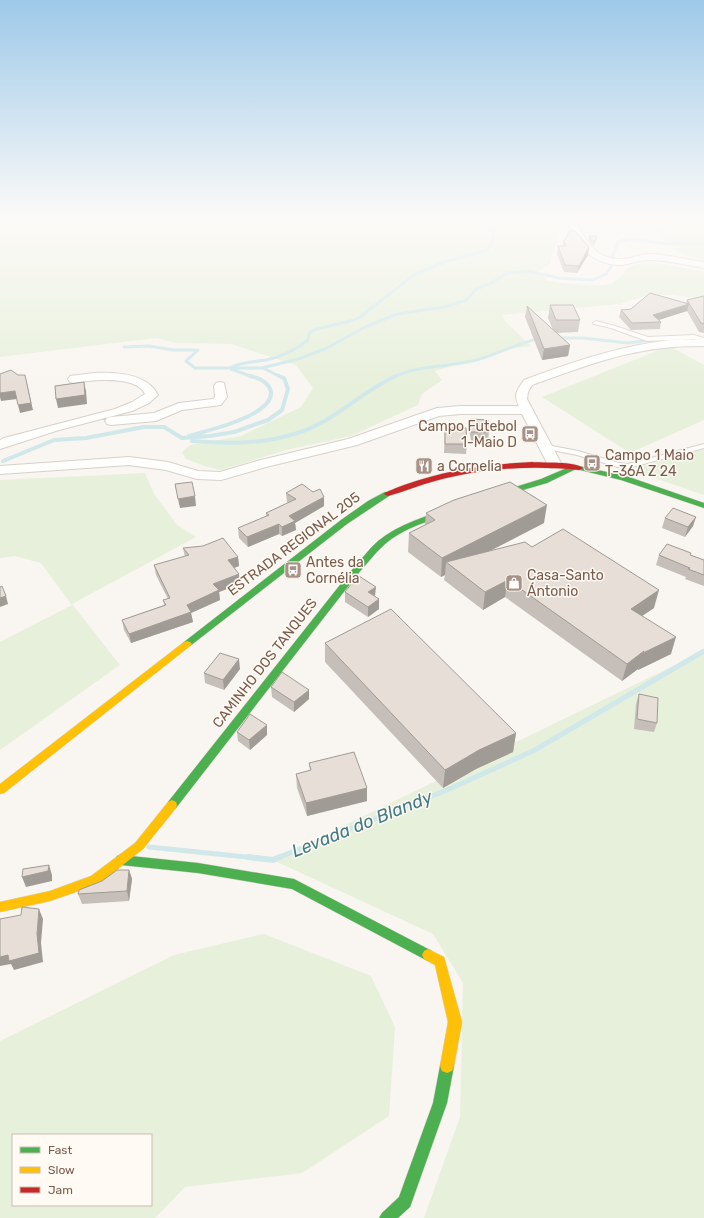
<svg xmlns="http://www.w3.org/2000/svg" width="704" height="1218" viewBox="0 0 704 1218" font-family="Rubik,sans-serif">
<rect width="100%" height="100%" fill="#f9f5f0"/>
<path fill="#e7f0db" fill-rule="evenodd" d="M0,218H555L560,224L558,237L550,263L539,271L548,281C562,283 603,289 614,282C623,277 624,267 634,265C657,260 682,268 704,272V299L673,295H647L620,304L502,315L506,322L531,346L510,349L435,371L442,380L422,394L418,405L351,436L286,450L221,470L205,466L186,459L182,452L190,445L241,436L301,407L313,388L296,365L231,344L176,343L156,338L0,357Z
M704,219V259C676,255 672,249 655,228L677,221Z
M669,346L704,365V420L630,453L542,397Z
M704,449V495L640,473L639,467Z
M145,473L154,494L177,525L196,537L72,604L120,665L0,750V642L72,605L41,563L15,556L0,558V480Z
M704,651V1218H424L460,1117L463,983L433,934L273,860Z
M264,934L371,976L395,1027L389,1116L302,1173L185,1187L155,1218H0V1041L174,955ZM13,1135H151V1205H13Z"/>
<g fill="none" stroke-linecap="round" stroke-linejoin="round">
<path stroke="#d0e8ea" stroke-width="3" d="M612,258L618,242L629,239L669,244L704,242
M556,338H583L628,343L652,340
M124,347L149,346L174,350H198L186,361L195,368H262L298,359L325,349L365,327L397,314L445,307L466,300L476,289L491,283L508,273L528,271L559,278L593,280L606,274L612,265
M232,367C243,362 254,362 266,360C282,357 295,350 308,340L309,334L313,330L354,320L360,317L415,274L447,261L488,250L493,238V230L486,224L472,218
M263,368L281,377
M231,369L253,377
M394,377C419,365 446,367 472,361C495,356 516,343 539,339"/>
<path stroke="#d0e8ea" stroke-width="4" d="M189,436C206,431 273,416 271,392C269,382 259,378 250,376
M192,441C237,445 286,444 326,420C350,406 371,387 396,376
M3,461L54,440L86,438L144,427H164L182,438L210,436L234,432L268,420L282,410L288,389L284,378L279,376"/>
<path stroke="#d0e8ea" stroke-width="5" d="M149,847L257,858
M277,858L447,790L533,751L704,651"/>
<path stroke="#d0e8ea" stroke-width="6" d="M248,857L273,860L280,857"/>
<defs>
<path id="lane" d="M596,321L615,326L648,337L694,335L704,338V342L694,339L647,341L611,328L594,324L593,323Z
M704,444V448L628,468L618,467L577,455L547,449L544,447L547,445L578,451L619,463L628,464Z"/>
<path id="street" d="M566,218H575C584,240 596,260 622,259C631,259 640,254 649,254C666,254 687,260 704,262V268C686,265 667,260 649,260C640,260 631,264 622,265C591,266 576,244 566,218Z
M680,339L704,340V346C638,345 593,363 532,385L528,392L527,399L562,465L560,468H550L548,465L522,414H460L439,416L357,445L266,467L221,480L197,479L166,470L129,465L0,474V466L129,457L168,462L198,471L220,472L257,461L348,439L437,408L460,406H519C513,395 517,390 524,380C575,361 625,344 680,339Z
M94,373C115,372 147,373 158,395L149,403L132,411L59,430L0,449V440L4,438L115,409L132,402L145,394C136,375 91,380 74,383L70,382L68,379L70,376Z
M220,382L224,383L227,397L221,405L182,410L156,421L111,425L107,424L105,421L107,418L111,417L154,413L179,403L213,399L215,397L214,386L216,383Z"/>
<path id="fast" d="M574,465L626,476L704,503V508L621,480L576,469L547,483L492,499L488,497L489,495L541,479Z
M385,492H391L392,494L347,524L190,646H184L182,644L184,642L341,520L368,501Z
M451,508H457L458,510L457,512C432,520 404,527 384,545C374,554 366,565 357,575L176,808L172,810L168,808L167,805L168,802L351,571C360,561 368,550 378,541C399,524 426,516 451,508Z
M121,855L198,863L294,879L432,951L434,955L432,959L428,961L424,959L292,889L198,873L121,865L117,864L115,860L117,856Z
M447,1059L452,1061L454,1066L447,1103L410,1207L398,1218H379L382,1213L399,1197L433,1103L440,1066L442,1061Z"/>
<path id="slow" d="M187,641L190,642L192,644L190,646L4,793L0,794V784L184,642Z
M172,800L176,802L177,805L176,808L143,849L99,884L50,901L0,912V902L50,891L91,876L135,843L168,802Z
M428,949L444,957L462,1022L454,1066L452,1071L447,1073L442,1071L440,1066L448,1022L435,965L424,959L422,955L424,951Z"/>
<path id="jam" d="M532,462C544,463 574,461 583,468L579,470C531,465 482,468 435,481C419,485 404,492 388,496L384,494C389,490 397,488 404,485C445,470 489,464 532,462Z"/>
</defs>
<use href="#lane" stroke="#d7d1cb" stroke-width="2"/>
<use href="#street" stroke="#d7d1cb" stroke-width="2"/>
<use href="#fast" stroke="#d9d2cb" stroke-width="1"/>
<use href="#slow" stroke="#d9d2cb" stroke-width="1"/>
<use href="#jam" stroke="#d9d2cb" stroke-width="1"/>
<use href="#lane" fill="#fefefd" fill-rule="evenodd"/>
<use href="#street" fill="#fefefd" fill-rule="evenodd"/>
<use href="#fast" fill="#4caf50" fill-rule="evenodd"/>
<use href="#slow" fill="#ffc107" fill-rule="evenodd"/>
<use href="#jam" fill="#c62828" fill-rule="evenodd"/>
</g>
<path fill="#c6bfb9" d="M589,236H597L596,240L593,246L588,240Z
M564,241L588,255L577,273L564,272L557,254L558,246H563Z
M704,296V333L699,332L687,311L659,320L661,322L660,329L631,330L619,317L621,310L686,303L687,300Z
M550,305L580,320L578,332L556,333L570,345L568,356L542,360L525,317L527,306L553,330L548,318Z
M470,419L489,432L488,442L471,441L469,428Z
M445,427L467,444L466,454L444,453Z
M286,493L324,506L295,523L296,530L282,536L279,534L248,547L239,538L238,528L266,516V513L288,503L287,502Z
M426,513L544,523L490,551L532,547L654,608L642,616L671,654L638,670V669L622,681L505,597L483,610L444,580L445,575L441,577L408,552L409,533L425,525Z
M696,517L693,526L685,537L662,528L665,518Z
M183,548L238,557L239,566L234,568L240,584L219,592L220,600L191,613L193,622L131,643L124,630L122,620L164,605L163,600L168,599L156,575L154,565L185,557Z
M659,555H691L704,560V586L685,579L686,577L656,565Z
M345,592L375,596L379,599V609L368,617L345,602Z
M325,643L516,733L513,752L476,769L443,788L325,662Z
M240,669L224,690L205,683L204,673Z
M271,687L309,699L294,712L272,697Z
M639,694L657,723L654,732L634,729L636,704Z
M267,725V735L250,750L238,741L237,732Z
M309,763L367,788V801L307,816L297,788L296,774L310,771Z
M129,870L132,879L129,901L82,904L78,894L102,881Z"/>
<path fill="#a19b96" d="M597,236L596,240L593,246L594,242Z
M589,247L588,255L577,273L579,266Z
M689,304L687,311L652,322L653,315Z
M570,345L568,356L542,360L544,349Z
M25,375L33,410L20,413L18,405Z
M84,382L86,391L87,404L58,408L56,399Z
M15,391L17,399L1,401L0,397V393Z
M195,496L196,506L180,508L178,499Z
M324,497V506L295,523L296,530L282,536V527L289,516Z
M547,505L544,523L455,569L446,562L445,575L441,577L442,558Z
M696,517L693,526L685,537L688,527Z
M279,524V534L248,547L247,537Z
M238,557L239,566L229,570L228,560Z
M239,574L240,584L219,592L220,600L191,613L193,622L131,643L129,634L187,605L213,584Z
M508,580L505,597L483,610L485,592Z
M376,587L375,596L368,592Z
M659,590L654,608L627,626L631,609Z
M6,596L8,604L0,607V598Z
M379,599V609L368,617V607Z
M676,637L671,654L638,670L643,653Z
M644,651L638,669L622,681L627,664Z
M239,659L240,669L224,690L223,680Z
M309,690V699L294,712V702Z
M267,725V735L250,750L249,740Z
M516,733L513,752L476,769L443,788L445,770L479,750Z
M367,788V801L307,816L306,803Z
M49,865L52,875V881L26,887L22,877Z
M129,870L132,879L129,901L127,891Z
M39,909L43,919L41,943L43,962L14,970L11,964L0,966V957L37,934Z"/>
<path fill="#e6ded7" stroke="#a19b96" d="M570,230L575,231L589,247L579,266L565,265L558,246H566L564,241Z
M589,236H597L594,242Z
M650,293L689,304L653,315L661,322L632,323L621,310L631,309Z
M704,296V324L701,323L687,300Z
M550,305H573L580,320H556Z
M527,306L570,345L544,349Z
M11,370L18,375H25L31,403L18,405L15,391L0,393V374Z
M84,382L85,395L56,399L55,386Z
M470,419L488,420L489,432H471Z
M445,427L466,428L467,444H445Z
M192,482L195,496L178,499L175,484Z
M510,482L547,505L442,558L409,533L435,520L426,513L454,500Z
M302,484L313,492L320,489L324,497L289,516L295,521L282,527L279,524L247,537L238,528L269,515L266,513L296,499L286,493Z
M673,508L696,517L688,527L665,518Z
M563,529L659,590L631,609L676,637L643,653L644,651L627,664L508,580L485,592L446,562L525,542L532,547Z
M223,538L238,557L228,560L239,574L213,584L219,590L187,605L191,612L129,634L122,620L166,605L163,600L170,598L154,565L189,555L183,548L203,546Z
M667,544L691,553L690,555L704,560V575L688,569L690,568L659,555Z
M359,576L376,587L368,592L379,599L368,607L345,592L355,579Z
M2,586L6,596L0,598V587Z
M391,609L516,733L479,750L445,770L325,643Z
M220,653L239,659L223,680L204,673Z
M282,672L309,690L294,702L271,687Z
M639,694L658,698L657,723L637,719Z
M250,714L267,725L249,740L237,732Z
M354,752L367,788L306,803L296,774L311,770L309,763Z
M49,865L48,871L22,877L23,869Z
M117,870H129L127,891L78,894L79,890L102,881Z
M22,907L39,909L37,934L39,953L9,961L8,955L0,957V919L21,915Z"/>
<linearGradient id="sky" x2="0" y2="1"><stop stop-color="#9ec9e9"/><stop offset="0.56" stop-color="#fcfaf8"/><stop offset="1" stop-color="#fcfaf8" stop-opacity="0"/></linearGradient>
<rect width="704" height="389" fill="url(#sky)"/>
<defs>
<symbol id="bus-square" viewBox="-11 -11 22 22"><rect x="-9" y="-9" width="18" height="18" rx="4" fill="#a69286" stroke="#fffaf3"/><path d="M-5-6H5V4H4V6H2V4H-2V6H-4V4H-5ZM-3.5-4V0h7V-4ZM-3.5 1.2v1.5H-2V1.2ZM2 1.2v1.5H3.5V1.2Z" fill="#fff"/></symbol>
<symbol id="restaurant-square" viewBox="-11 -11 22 22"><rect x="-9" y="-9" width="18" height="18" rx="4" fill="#a69286" stroke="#fffaf3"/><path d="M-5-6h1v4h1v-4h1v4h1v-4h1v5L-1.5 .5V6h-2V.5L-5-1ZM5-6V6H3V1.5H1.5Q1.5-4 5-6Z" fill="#fff"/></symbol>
<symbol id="shop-square" viewBox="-11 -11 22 22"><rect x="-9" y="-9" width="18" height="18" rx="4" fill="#a69286" stroke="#fffaf3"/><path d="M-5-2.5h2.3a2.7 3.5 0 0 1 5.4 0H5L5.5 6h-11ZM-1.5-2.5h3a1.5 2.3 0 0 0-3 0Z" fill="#fff"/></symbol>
</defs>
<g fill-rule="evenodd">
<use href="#bus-square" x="520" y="424" width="20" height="20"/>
<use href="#bus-square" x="582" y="453" width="20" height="20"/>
<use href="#restaurant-square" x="414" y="456" width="20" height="20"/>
<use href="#bus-square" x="283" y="560" width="20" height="20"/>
<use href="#shop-square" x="504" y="573" width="20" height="20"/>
</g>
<g text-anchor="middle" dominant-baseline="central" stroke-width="3" stroke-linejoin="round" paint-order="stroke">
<g font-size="14" fill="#7a5c4d" stroke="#fffaf3" text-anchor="start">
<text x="517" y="426" text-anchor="end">Campo Futebol<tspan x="517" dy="16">1-Maio D</tspan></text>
<text x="605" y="455">Campo 1 Maio<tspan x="605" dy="16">T-36A Z 24</tspan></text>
<text x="437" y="466">a Cornelia</text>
<text x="306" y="562">Antes da<tspan x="306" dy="16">Cornélia</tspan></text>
<text x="527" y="575">Casa-Santo<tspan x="527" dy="16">Ántonio</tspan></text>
</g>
<g font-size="14" fill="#7a5c4d" stroke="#fffaf3">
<text transform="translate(294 544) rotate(-37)">ESTRADA REGIONAL 205</text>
<text transform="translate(265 663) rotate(-52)">CAMINHO DOS TANQUES</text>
</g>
<g font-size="18" font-style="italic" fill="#437c86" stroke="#fffaf3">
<text transform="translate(362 824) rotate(-22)">Levada do Blandy</text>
</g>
</g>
<rect x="12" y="1134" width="140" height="72" fill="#fffaf3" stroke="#cabbb1"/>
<rect x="20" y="1147" width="20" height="6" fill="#4caf50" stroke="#cabbb1"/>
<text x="48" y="1154" font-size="12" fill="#7a5c4d">Fast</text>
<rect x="20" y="1167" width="20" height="6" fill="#ffc107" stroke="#cabbb1"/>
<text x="48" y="1174" font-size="12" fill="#7a5c4d">Slow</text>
<rect x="20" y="1187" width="20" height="6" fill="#c62828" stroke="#cabbb1"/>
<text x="48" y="1194" font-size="12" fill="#7a5c4d">Jam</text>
</svg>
